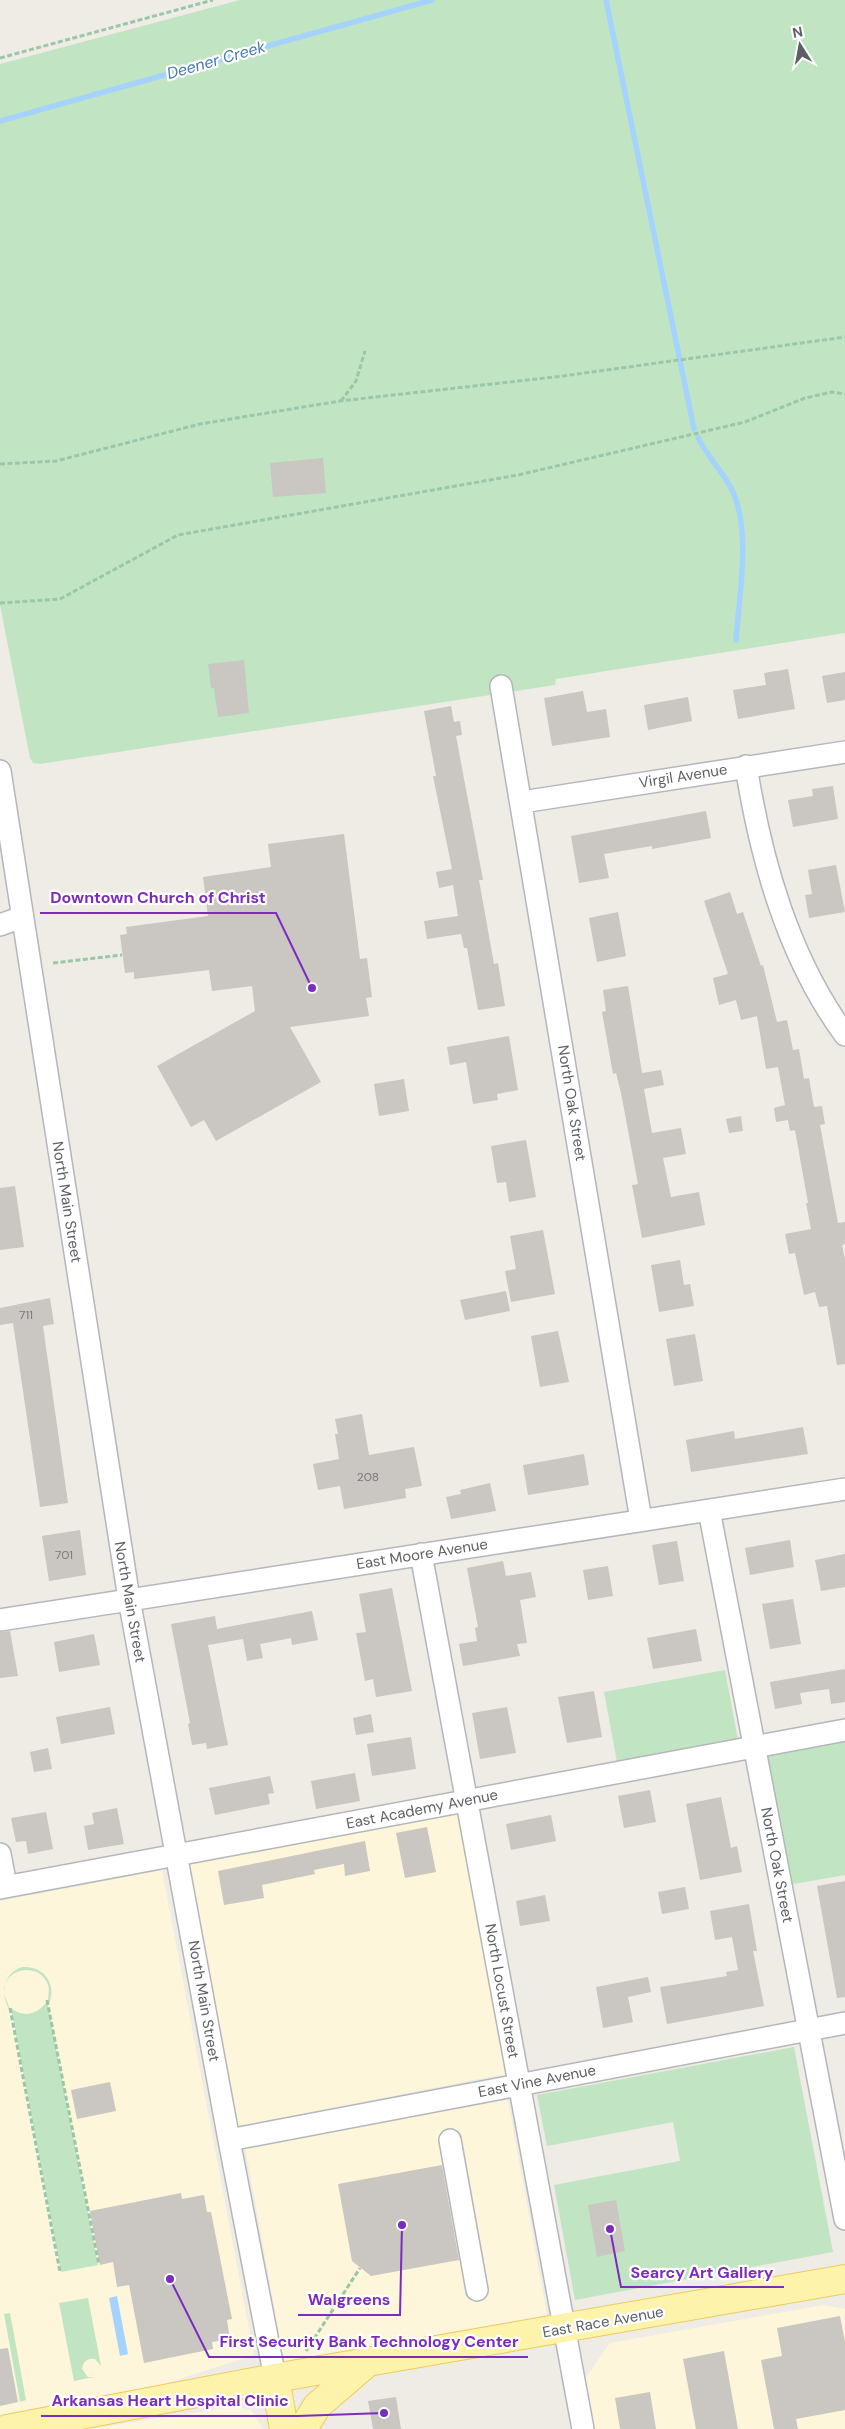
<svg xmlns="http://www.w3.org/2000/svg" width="845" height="2429" viewBox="0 0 845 2429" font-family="'DM Sans',sans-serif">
<rect width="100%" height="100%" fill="#eeece4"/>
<path fill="#fdf6da" d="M457,1809L510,2073L238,2126L188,1862Z
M162,1870L254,2355L161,2385L0,2416V1901Z
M508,2100L547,2315L284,2362L245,2147Z
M823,2305L845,2309V2429H592L584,2380L610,2343Z
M236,2406L251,2410L263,2429H88Z"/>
<path fill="#c1e5c2" d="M240,0H845V633L556,679L555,685L40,764L33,763L30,758L0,605V64Z
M725,1670L738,1740L617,1762L604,1692Z
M845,1737V1875L788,1885L763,1752Z
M22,1967C44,1966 57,1983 49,2004C47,1998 50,1991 48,1985C41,1963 8,1966 4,1988C3,1997 9,2003 10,2011C0,1995 2,1974 22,1967Z
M47,2001L98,2265L61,2272L11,2008C23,2018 38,2015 47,2001Z
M794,2047L833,2252L575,2300L554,2185L680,2161L673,2122L547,2146L537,2095Z
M88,2298L101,2366L95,2359C88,2358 83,2361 82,2369L88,2377H94L74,2381L59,2303Z
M10,2313L26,2400L20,2402L4,2314Z"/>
<path fill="#a5d3fd" d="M117,2296L128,2354L120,2356L109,2298Z"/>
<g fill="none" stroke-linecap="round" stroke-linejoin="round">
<path stroke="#a5d3fd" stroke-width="5.5" d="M606,0L694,429
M0,121L432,0
M698,437C706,456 722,470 731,488C752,528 739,596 736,640"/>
</g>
<path fill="#cac6c1" d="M323,458L326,493L273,497L270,463Z
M244,660L249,713L218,717L214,688H211L208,664Z
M788,669L795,709L738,719L733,690L766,685L764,673Z
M845,672V700L827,703L822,676Z
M583,691L587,712L606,709L610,737L552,746L544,698Z
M688,697L692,721L648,730L644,705Z
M451,706L454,722L460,721L462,735L456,736L483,880H479L494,964L498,963L505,1006L478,1010L467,948H464L461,934L427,939L424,921L458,916L453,885L439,888L436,872L452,869L433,776H436L424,711Z
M833,786L838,819L793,827L788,800L813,796L812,789Z
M706,811L711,838L652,849V846L604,854L609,878L579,883L571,836Z
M344,834L360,959L367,958L372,997L366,998L369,1016L290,1027L321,1082L216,1141L204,1120L191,1127L157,1066L255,1011L252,986L212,991L209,970L134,979V972L125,973L120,935L127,934L126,927L208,916L203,877L271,867L268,844Z
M836,865L845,912L809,918L805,895L812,894L808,870Z
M730,892L737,914L743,912L761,966L763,965L777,1022L787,1020L793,1050L799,1049L804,1079L809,1078L814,1107L822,1106L825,1124L820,1125L838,1223L845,1222V1244L842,1245L845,1259V1364L837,1365L827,1306L819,1307L815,1292L804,1295L795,1253L789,1254L785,1234L811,1229L806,1203H808L795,1130L790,1131L788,1120L776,1122L774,1108L785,1105L778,1067L766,1069L757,1016L741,1020L736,1000L719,1005L713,978L728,974L704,901Z
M618,912L626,956L597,962L589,918Z
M628,986L642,1073L661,1070L664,1085L644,1089L652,1133L681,1128L686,1154L663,1158L671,1197L699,1192L705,1225L642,1238L632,1185L638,1184L621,1093L616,1073L613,1074L602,1012L606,1011L603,990Z
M509,1036L518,1090L497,1094L498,1100L473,1104L466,1062L450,1065L447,1047Z
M404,1079L409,1111L379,1116L374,1084Z
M741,1116L743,1131L729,1133L726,1119Z
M526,1140L536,1197L509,1202L506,1182L497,1183L491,1146Z
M15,1186L24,1247L0,1250V1188Z
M543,1230L555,1294L511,1302L505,1271L516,1269L510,1236Z
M680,1260L684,1285L690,1284L694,1306L659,1312L651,1265Z
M506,1291L510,1311L465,1320L460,1300Z
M50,1298L54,1324L43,1326L68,1503L40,1507L13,1323L0,1325V1308Z
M558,1331L569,1382L540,1387L531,1336Z
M695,1334L703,1381L674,1386L666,1339Z
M362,1414L369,1455L414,1447L422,1486L405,1489L406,1498L344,1509L340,1486L318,1490L313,1464L339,1459L335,1434H338L335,1419Z
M803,1427L808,1454L691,1472L686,1440L734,1431L735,1439Z
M584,1454L589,1485L528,1495L523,1465Z
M490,1483L496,1511L451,1519L446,1497L461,1494L460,1490Z
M80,1530L86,1575L49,1581L42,1536Z
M790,1540L794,1567L750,1575L745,1548Z
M677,1541L684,1581L659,1585L652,1545Z
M845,1554V1587L821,1591L815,1560Z
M503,1561L506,1576L531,1572L536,1597L520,1600L527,1643L517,1644L520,1656L463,1666L459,1644L477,1641L475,1628L478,1627L467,1568Z
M608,1566L613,1596L588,1600L583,1570Z
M392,1588L412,1691L376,1697L373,1679L365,1681L356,1633L366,1632L359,1594Z
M793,1599L801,1644L770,1649L762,1604Z
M312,1611L318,1640L292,1645L291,1638L260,1644L263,1658L247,1661L243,1639L208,1645L228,1745L207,1749L206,1743L192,1745L188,1724L190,1723L171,1624L215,1616L217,1629Z
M696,1629L702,1661L653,1669L647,1638Z
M10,1631L18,1676L0,1678V1632Z
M94,1634L100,1665L59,1672L54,1642Z
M845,1669V1702L831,1704L829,1689L800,1693L802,1704L775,1709L770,1682Z
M594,1691L602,1737L567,1743L558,1697Z
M110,1707L115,1734L61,1744L56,1717Z
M507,1707L516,1753L480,1759L472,1713Z
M371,1714L374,1732L356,1735L353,1718Z
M411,1737L416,1769L372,1776L367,1744Z
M48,1748L52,1769L34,1772L30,1752Z
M355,1773L360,1801L316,1809L311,1781Z
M270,1776L274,1793L268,1794L270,1804L215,1815L209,1788Z
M650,1790L656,1822L624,1828L618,1796Z
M721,1797L731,1848L737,1846L742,1872L700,1880L686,1804Z
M117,1808L124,1844L88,1850L84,1826L94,1824L92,1813Z
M46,1812L53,1849L28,1854L26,1841L16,1842L11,1818Z
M551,1815L556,1841L511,1850L506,1824Z
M427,1827L436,1872L405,1878L396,1833Z
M365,1841L370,1871L345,1876L344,1864L314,1870L315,1874L262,1885L264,1898L224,1905L218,1871Z
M845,1881V1997L837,1998L817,1886Z
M685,1887L689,1909L662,1914L658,1892Z
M545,1895L550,1921L520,1926L516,1901Z
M749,1904L757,1951H753L764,2006L667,2024L660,1987L727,1976L726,1972L738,1970L732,1937L715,1940L710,1911Z
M648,1977L651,1992L628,1997L633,2022L603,2028L596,1987Z
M110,2082L116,2111L77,2119L71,2090Z
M442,2165L459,2260L371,2276L352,2261L338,2184Z
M181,2193L182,2199L204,2195L207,2212H211L232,2319L227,2320L230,2339L212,2342L213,2349L144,2363L129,2285L117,2287L113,2262L100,2265L90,2211Z
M616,2200L625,2251L597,2257L588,2205Z
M840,2316L845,2342V2410L796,2419L798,2429H774L761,2360L782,2356L777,2328Z
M8,2348L18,2402L0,2406V2349Z
M724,2351L738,2429H696L683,2359Z
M650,2392L656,2429H620L615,2398Z
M396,2397L401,2429H373L368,2401Z"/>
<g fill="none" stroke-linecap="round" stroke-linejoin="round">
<defs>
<path id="minor" d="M501,686L641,1520
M746,766C761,860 788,957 845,1035
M0,771L129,1599L229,2140L275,2378
M522,802L845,752
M0,925L22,917
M709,1510L845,2219
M421,1554L583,2429
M0,1620L845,1489
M0,1854L6,1886
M0,1888L845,1730
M229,2140L845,2023
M450,2140L477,2290"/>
<path id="major" d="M275,2378L284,2429
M7,2429L275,2378L845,2279
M303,2429L317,2406L367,2363"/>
</defs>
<use href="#minor" stroke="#b4b6bb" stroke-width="24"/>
<use href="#major" stroke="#eecb5d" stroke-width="30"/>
<path stroke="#9ac6a9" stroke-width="3" stroke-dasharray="5 2.5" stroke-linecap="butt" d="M0,58L213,0
M341,401L356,381L365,351
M0,464L56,461L200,424L340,401L563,376L845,337
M0,603L60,599L178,535L518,475L745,422L805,398L832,392L845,394
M53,963L122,955
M47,2000L99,2265
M10,2008L60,2272
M306,2351L360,2268"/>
<use href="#minor" stroke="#fff" stroke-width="21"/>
<use href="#major" stroke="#fdf3aa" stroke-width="28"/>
</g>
<g text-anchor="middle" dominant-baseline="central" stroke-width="4.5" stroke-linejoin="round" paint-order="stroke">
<g font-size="12" fill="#78797b">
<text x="26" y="1315">711</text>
<text x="368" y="1477">208</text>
<text x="64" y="1555">701</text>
</g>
<g font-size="15" fill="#5c5f64" stroke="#fff">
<text transform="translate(683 776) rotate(-9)">Virgil Avenue</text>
<text transform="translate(572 1103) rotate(81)">North Oak Street</text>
<text transform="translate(67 1202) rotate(81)">North Main Street</text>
<text transform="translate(422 1554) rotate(-9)">East Moore Avenue</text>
<text transform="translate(130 1602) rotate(80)">North Main Street</text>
<text transform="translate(422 1809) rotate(-11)">East Academy Avenue</text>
<text transform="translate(777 1865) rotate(79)">North Oak Street</text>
<text transform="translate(502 1991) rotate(80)">North Locust Street</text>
<text transform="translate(204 2001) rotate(80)">North Main Street</text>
<text transform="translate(537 2081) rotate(-11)">East Vine Avenue</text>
<text transform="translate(603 2322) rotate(-10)">East Race Avenue</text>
</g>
<g font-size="16" font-style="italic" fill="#4578b7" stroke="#fff">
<text transform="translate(216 60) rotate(-16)">Deener Creek</text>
</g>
</g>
<path fill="none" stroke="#7b2cbf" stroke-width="2" d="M312 988L276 913H40M610 2229L621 2287H784M402 2225L400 2315H298M170 2279L209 2357H528M384 2413L298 2416H41"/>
<g fill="#7b2cbf" stroke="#fff" stroke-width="2">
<circle cx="312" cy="988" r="5"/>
<circle cx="610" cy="2229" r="5"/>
<circle cx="402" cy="2225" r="5"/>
<circle cx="170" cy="2279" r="5"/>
<circle cx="384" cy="2413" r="5"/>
</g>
<g font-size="16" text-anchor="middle" font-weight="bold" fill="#7b2cbf" stroke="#fff" stroke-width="4.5" stroke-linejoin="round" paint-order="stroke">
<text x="158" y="903">Downtown Church of Christ</text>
<text x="702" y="2278">Searcy Art Gallery</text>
<text x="349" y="2305">Walgreens</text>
<text x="369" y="2347">First Security Bank Technology Center</text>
<text x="170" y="2406">Arkansas Heart Hospital Clinic</text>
</g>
<g transform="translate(800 45) rotate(349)" stroke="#ffffff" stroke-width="4" paint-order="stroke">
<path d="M0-4L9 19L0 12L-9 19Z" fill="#5c5f64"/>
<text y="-8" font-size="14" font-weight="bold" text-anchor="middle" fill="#5c5f64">N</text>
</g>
</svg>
